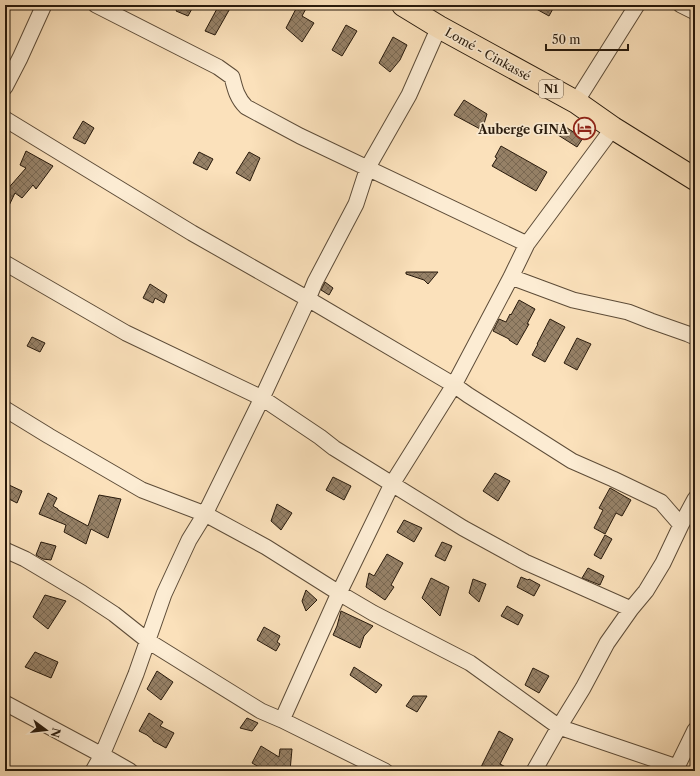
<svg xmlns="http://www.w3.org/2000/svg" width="700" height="776" viewBox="0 0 700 776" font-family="'Libre Caslon Text',serif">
<defs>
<pattern id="building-cross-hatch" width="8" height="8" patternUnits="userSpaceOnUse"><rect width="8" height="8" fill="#968167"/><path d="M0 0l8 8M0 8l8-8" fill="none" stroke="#7a6953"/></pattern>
</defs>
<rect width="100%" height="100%" fill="#fbe1bb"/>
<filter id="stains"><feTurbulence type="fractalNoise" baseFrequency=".005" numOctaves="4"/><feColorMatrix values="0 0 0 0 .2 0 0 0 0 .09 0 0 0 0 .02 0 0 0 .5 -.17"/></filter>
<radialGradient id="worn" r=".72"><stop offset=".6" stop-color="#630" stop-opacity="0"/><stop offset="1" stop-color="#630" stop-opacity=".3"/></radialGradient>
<path fill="url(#building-cross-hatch)" stroke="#281a0c" d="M179,5H194L188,16L176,11Z
M219,5H232L215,35L205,31Z
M298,5H308L302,16L314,23L302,42L286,28Z
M529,5H555L549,16Z
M346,25L357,31L342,56L332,50Z
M393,37L407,45L400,60L390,72L379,63Z
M464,100L487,114L482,130L454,115Z
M83,121L94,128L85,144L73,138Z
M564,126L583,138L577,147L558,135Z
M501,146L547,172L536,191L492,166L497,158L495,157Z
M26,151L53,166L36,189L33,185L22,198L15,193L5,214V192L26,168L20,165Z
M199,152L213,159L207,170L193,163Z
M249,152L260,158L250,181L236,173Z
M406,272H438L428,284L424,280L406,274Z
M325,282L333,288L329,295L321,290Z
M150,284L167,295L164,303L155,298L153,303L143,298Z
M519,300L535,309L527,324H529L517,345L509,340V339L493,331L499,319L506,322L510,314L511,315Z
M550,319L565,327L545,362L532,355L538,344H537Z
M32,337L45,343L40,352L27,346Z
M577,338L591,344L577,370L564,363Z
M495,473L510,481L498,501L483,491Z
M333,477L351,486L344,500L326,490Z
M9,485L22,491L17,503L5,497V494Z
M610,488L631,500L622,516L616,513L605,534L594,528L603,510L599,508Z
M48,493L57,498L53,506L58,509V510L88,526L99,495L121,499L108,538L91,529L86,544L64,532L66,525L39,514Z
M277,504L292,513L281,530L271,521Z
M404,520L422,528L414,542L397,532Z
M605,535L612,539L601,559L594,555Z
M41,542L56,546L51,560L43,559L36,555Z
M442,542L452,546L445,561L435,556Z
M387,554L403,563L391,585L394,587L385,600L366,587L369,573L374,576Z
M588,568L604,576L600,585L582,578Z
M521,577L528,580L529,579L540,585L534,596L517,587Z
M431,578L449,587L440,616L422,598Z
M473,579L486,584L479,602L469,593Z
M306,590L317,600L306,611L302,601Z
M45,595L66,601L48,629L33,617Z
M507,606L523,615L518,625L501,616Z
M341,611L373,626L364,636L360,648L333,635L337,626Z
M264,627L280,636L277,642L280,644L276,651L257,640Z
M35,652L58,662L51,678L25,667Z
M354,667L382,685L376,693L350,675Z
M533,668L549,676L539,693L525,685Z
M157,671L173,682L161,700L147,689Z
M413,696H427L417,712L406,706Z
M149,713L163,722L160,726L174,733L166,748L153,741V740L147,735L139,731Z
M247,718L258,723L252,731L240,728Z
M499,731L513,739L500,764L513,771H479Z
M261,746L279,757L280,749H292L290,771H266L252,763Z"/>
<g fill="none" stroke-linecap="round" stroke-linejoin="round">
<defs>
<path id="minor" d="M96,5L218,67L232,77C235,89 237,98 246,107L300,136L527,244
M681,5L695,12
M5,87L20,58L44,5
M576,102L637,5
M5,119L192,233L308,299L454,385L468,395L572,461L613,479L661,502L681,525
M5,263L126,333L262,398L320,437L334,448L463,528L525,562L631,609
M511,277L573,300L628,312L651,321L688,334L695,337
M5,409L49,436L142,490L205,514L266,547L339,593L373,613L470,663L559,727L677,767
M5,550L25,559L82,593L114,614L148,641L261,711L282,720L385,771
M5,703L102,755L130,771
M282,720L339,593L392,484L454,385L511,277L527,244L613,128
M93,771L102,755L127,696L136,674L164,594L189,540L205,514L262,398L308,299L315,282L356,204L368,167L409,95L439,27
M534,771L559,727L583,688L607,643L631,609L646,591L663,563L681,525L695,499
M675,771L695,730"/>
<path id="highway" d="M403,5L439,27L576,102L613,128L695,179"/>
</defs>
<use href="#minor" stroke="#5d4c38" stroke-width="17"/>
<use href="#highway" stroke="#281a0c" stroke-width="24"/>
<use href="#minor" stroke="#fcecd3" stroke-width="15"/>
<use href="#highway" stroke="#fbe1bb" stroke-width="22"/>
</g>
<defs>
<symbol id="hotel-ring" viewBox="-11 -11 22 22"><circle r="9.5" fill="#fcecd3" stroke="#8f2418" stroke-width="1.5"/><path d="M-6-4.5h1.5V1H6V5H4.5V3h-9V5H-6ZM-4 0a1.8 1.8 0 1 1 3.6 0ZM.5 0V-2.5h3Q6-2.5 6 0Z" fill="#8f2418"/></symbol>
</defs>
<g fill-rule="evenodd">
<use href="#hotel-ring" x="572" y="116" width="25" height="25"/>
</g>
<g text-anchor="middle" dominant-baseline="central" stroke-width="3.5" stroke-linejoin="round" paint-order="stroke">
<rect fill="#fcecd3" stroke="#685948" stroke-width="1" x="539" y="80" width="24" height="18" rx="3"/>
<g font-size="11" font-weight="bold" fill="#281a0c">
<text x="551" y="89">N1</text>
</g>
<g font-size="12" fill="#281a0c" stroke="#fcecd3">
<text transform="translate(488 54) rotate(29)">Lomé - Cinkassé</text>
</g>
<g font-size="12" font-weight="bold" fill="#281a0c" stroke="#fcecd3" text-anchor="end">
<text x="568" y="129">Auberge GINA</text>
</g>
</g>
<rect width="700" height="776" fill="none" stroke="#fbe1bb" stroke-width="20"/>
<rect x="6" y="6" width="688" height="764" fill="none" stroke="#281a0c" stroke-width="2"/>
<rect x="10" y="10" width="680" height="756" fill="none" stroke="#281a0c"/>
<g transform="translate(46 730) rotate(105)" stroke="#fcecd3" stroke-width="3" paint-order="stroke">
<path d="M0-3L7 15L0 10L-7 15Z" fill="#281a0c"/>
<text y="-6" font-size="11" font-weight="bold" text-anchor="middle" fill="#281a0c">N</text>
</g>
<path d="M546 44v6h82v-6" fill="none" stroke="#281a0c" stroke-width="2"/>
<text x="552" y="44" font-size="12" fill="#281a0c" stroke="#fcecd3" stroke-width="3" paint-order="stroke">50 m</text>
<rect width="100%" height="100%" filter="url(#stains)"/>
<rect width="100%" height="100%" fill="url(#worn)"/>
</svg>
